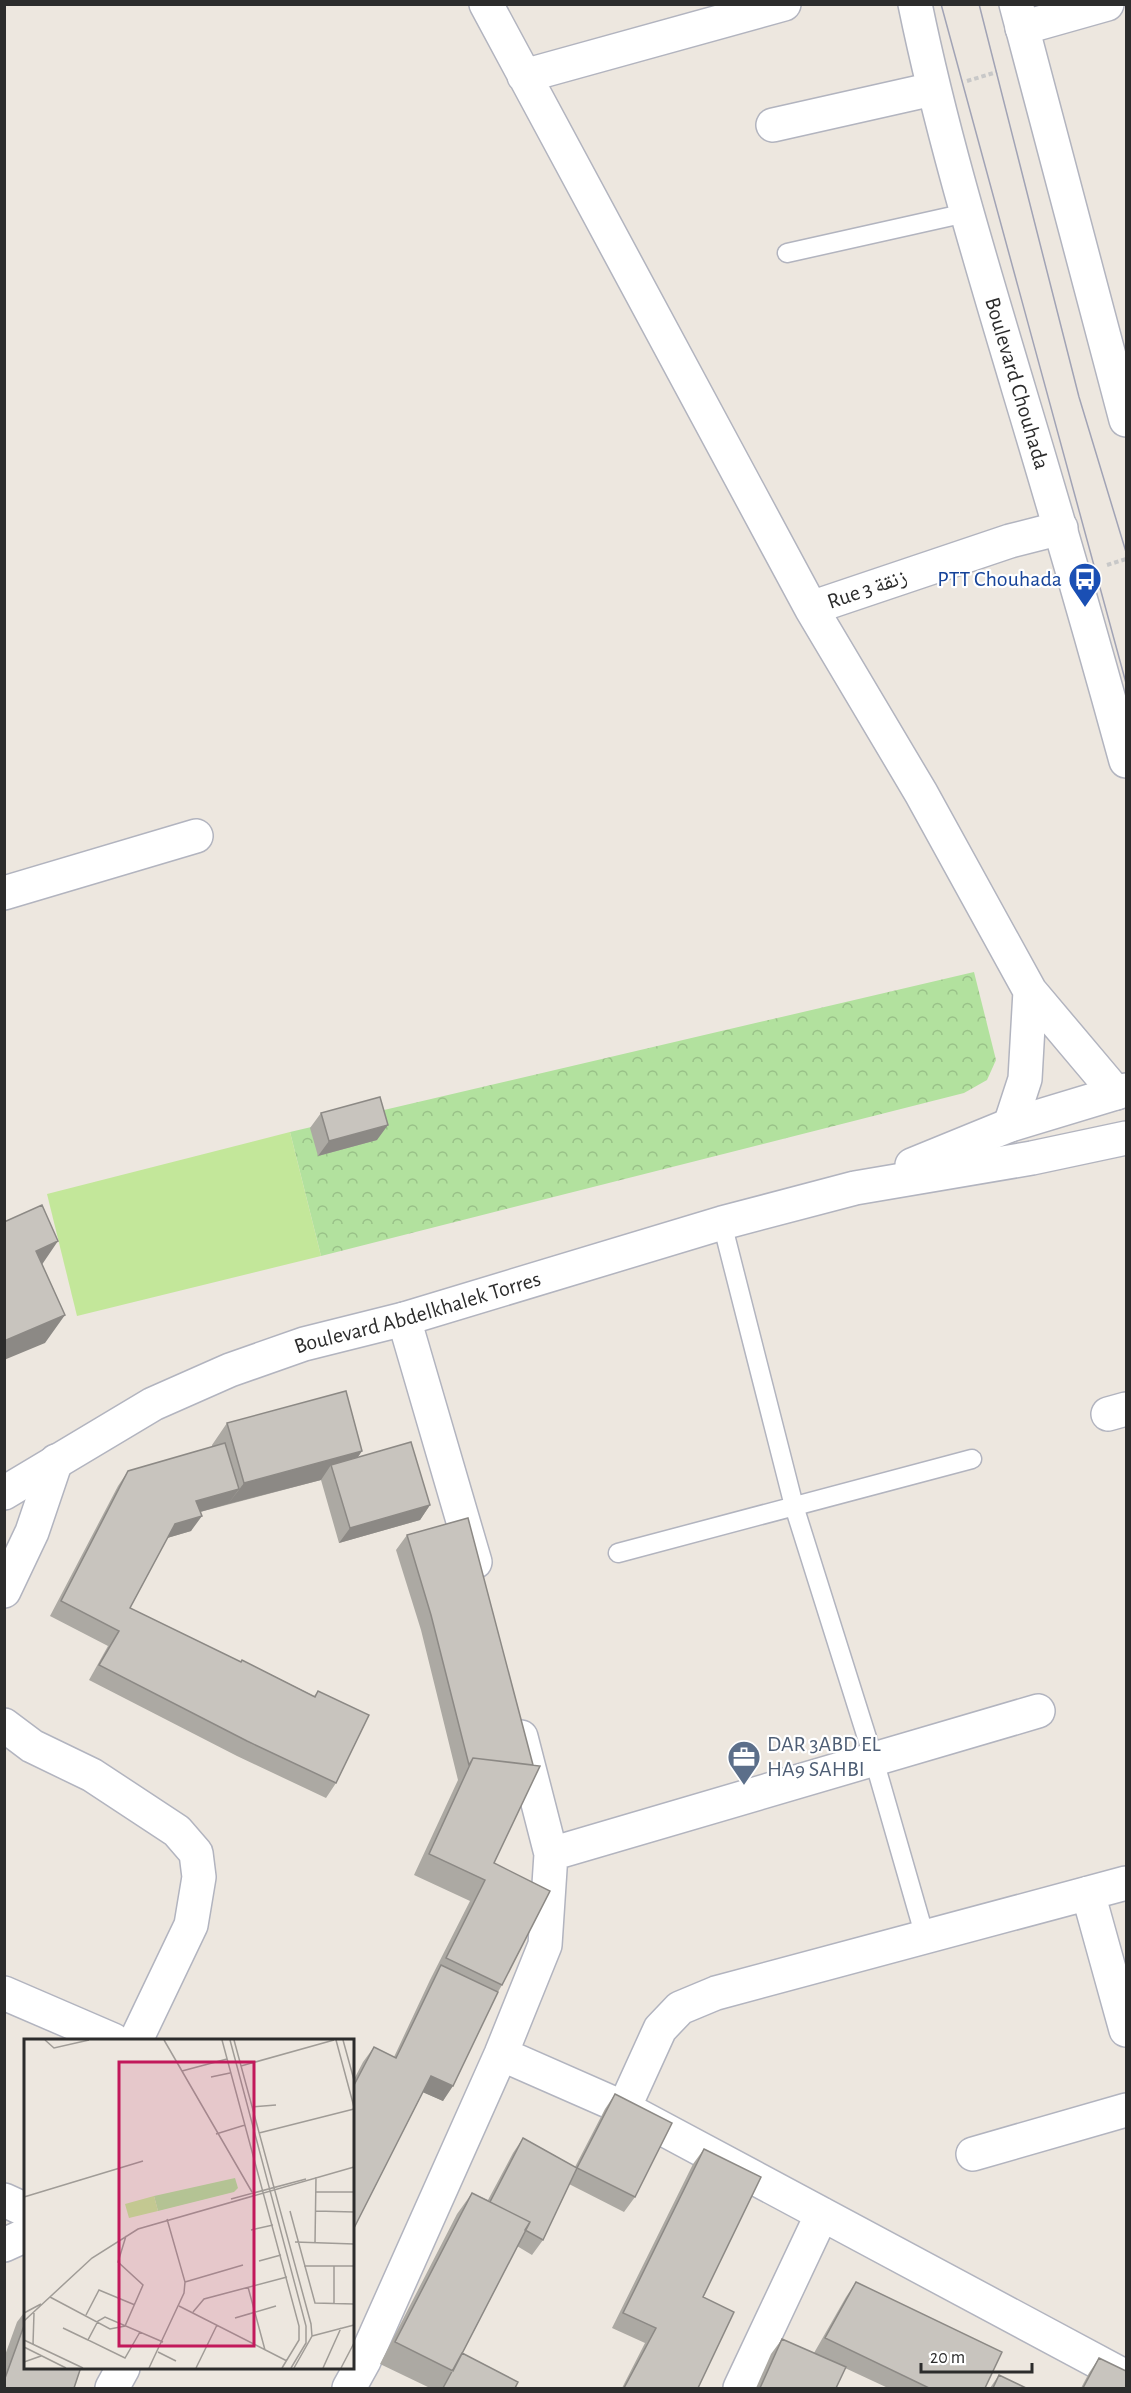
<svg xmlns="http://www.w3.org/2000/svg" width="1131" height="2393" viewBox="0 0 1131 2393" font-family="'Alegreya Sans','Noto Naskh Arabic',sans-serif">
<defs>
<pattern id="park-crowns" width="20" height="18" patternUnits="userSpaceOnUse" patternTransform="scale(1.5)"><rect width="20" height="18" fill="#b2e19e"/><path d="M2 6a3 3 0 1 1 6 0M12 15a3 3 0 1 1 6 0" fill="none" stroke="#99c188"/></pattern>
</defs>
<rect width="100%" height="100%" fill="#ede7df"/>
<path fill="url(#park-crowns)" d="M974,972L996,1060L987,1080L964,1093L321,1256L290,1132Z"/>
<path fill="#c3e79a" d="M290,1132L321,1256L77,1316L47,1194Z"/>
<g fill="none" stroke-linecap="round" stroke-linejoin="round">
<defs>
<path id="service" d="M787,253L966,213
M722,1223L794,1506L874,1760L925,1937
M618,1553L972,1459"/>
<path id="minor" d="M486,4L811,608L921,793L1030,991L1116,1093
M1022,28L1107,4
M524,76L784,4
M773,125L933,89
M811,608L1010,541L1061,528
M4,893L196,836
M1010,1125L1025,1079L1030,991
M404,1319L475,1562
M1108,1414L1126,1409
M4,1591L32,1532L56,1461
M4,1725L32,1746L92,1775L177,1831L196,1853L199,1877L191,1925L136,2040
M551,1854L1038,1711
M1088,1893L1126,2030
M4,1993L113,2040
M501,2054L624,2108L1126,2377
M624,2108L660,2029L680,2008L716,1993L1126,1883
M973,2154L1126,2110
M4,2200L26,2210
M4,2245L26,2235
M112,2388L123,2368
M349,2388L364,2361L501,2054L545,1945L551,1854L521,1737
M740,2388L822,2214"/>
<g id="tertiary">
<path id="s1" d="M915,4C942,135 981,262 1019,390C1056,513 1092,637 1126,761"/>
<path d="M1016,4L1126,420"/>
<path d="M912,1165L1010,1125L1126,1090"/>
<path id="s2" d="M4,1493L153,1404L230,1370L304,1344L404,1319L722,1223L855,1188L1032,1158L1126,1138"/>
</g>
</defs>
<use href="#service" stroke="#b2b4bf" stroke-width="21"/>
<use href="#minor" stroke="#b2b4bf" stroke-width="36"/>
<use href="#tertiary" stroke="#b2b4bf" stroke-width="36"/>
<path stroke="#c8c8c8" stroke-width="4" stroke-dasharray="4.5 3" stroke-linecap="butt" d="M967,81L997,72
M1107,565L1126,559"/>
<use href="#service" stroke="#fff" stroke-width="18"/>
<use href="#minor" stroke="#fff" stroke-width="33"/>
<use href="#tertiary" stroke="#fff" stroke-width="33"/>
<path stroke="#a1a3b5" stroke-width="1.5" d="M941,4L1126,683
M979,4L1079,397L1126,552"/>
</g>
<path fill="#aca9a3" d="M321,1113L377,1140L318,1156L310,1128Z
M227,1423L362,1451L357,1458L430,1505L420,1520L339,1543L321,1480L200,1512L191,1531L167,1538L130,1608L241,1662L242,1660L314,1696L318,1691L336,1783L326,1798L237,1756L89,1680L108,1646L50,1616L118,1486L128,1471L212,1447V1445Z
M468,1518L502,1985L498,1992L443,2101L423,2092L352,2232V2083L363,2062L374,2047L394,2057L430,1980L470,1901L414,1875L458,1780L421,1630L396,1550L407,1535Z
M615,2094L635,2197L624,2212L569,2184L543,2240L532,2255L517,2246L462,2354L515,2388H430L380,2364L457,2214L472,2193L488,2200L513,2153L523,2138L575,2167L605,2109Z
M704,2149L703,2297L698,2388H622L645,2343L612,2328L693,2164Z
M856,2282L985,2388H888L845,2368L836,2388H756L771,2354L782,2339L814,2353L846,2297Z
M26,2310V2367L4,2388V2358L17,2322Z
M1099,2358L1126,2388H1081L1089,2373Z
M999,2375L1026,2388H990Z"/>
<path fill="#8c8985" d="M388,1125L377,1140L318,1156L329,1141Z
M58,1241L39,1269L36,1251Z
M65,1315L45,1343L4,1360V1341Z
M362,1451L347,1473L331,1465L321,1480L228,1504L244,1483Z
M239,1489L228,1504L186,1516L196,1501Z
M430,1505L420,1520L339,1543L350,1528Z
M202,1516L191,1531L164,1539L175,1524Z
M431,2076L453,2086L443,2101L420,2091Z"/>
<path fill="#c8c4be" stroke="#8c8985" stroke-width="1.5" d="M380,1097L388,1125L329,1141L321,1113Z
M42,1205L58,1241L36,1251L65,1315L4,1341V1222Z
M346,1391L362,1451L244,1483L227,1423Z
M411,1442L430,1505L350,1528L331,1465Z
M225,1443L239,1489L196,1501L202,1516L175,1524L130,1608L241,1662L242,1660L315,1697L318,1691L369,1715L336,1783L247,1741L99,1665L119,1631L61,1601L128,1471Z
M468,1518L533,1765L473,1758L469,1765L431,1615L407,1535Z
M473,1758L540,1766L494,1863L550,1891L502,1985L446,1958L485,1880L429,1854Z
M441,1965L498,1992L453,2086L431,2076L352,2232V2089L374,2047L396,2058Z
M615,2094L672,2123L635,2197L577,2168Z
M523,2138L577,2168L543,2240L525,2230L530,2222L490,2202Z
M704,2149L761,2177L703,2297L734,2312L698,2388H624L656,2328L623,2313Z
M472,2193L530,2222L453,2371L395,2342Z
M856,2282L1002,2352L985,2388H929L825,2338Z
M26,2320V2367H81L74,2388H4V2381Z
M782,2339L846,2367L836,2388H760Z
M462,2353L518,2382L515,2388H443Z
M1099,2358L1126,2371V2388H1083Z
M999,2375L1026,2388H993Z"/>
<defs>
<symbol id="bus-pin" viewBox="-11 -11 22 30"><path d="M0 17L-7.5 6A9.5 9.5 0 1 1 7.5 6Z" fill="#1a4fb4" stroke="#fff"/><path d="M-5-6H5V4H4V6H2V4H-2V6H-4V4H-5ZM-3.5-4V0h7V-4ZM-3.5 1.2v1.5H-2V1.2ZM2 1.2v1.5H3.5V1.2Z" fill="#fff"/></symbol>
<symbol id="office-pin" viewBox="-11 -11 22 30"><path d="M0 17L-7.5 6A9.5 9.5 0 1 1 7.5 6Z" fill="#5c6f8a" stroke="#fff"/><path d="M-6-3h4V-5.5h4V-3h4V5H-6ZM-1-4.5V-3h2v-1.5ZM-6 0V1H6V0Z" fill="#fff"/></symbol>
</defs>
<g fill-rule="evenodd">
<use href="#bus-pin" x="1066" y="560" width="38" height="52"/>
<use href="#office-pin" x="725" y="1738" width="38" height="52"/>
</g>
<g text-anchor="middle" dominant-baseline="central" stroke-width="4.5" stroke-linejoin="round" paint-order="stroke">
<g font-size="22" fill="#2c2c2c" stroke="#fff">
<text stroke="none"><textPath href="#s1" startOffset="393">Boulevard Chouhada</textPath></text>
<text transform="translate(867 589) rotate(-19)">Rue 3 زنقة</text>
<text stroke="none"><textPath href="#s2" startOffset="454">Boulevard Abdelkhalek Torres</textPath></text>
</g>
<g font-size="22" fill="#164399" stroke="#fff" text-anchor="end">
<text x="1062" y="579">PTT Chouhada</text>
</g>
<g font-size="22" fill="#4e5e75" stroke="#fff" text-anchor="start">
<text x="767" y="1744">DAR 3ABD EL<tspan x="767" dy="25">HA9 SAHBI</tspan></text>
</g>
</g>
<g transform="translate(24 2039)">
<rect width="330" height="330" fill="#ede7df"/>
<path d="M211,139L214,149L210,153L134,172L130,157Z" fill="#b2e19e"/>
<path d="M130,157L134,172L105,179L101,165Z" fill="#c3e79a"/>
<path fill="none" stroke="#a09c97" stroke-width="1.5" d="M21,1L30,9L65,1M140,1L228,153M198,1L275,287V301L258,329M206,1L282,287V304L267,329M210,1L287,285L288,297L270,329M312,1L330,68M319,1L330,41M217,27L310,1M158,32L203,20M187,38L206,34M228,68L252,66M235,94L330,70M192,95L221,86M292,153H330M0,158L119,122M207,160L282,140M266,172L291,264L330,265M292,172L330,173M227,191L249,186M271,203L330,205M291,204L292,138M235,222L257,216M280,227H330M310,227V265M161,243L219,226M224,248L241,311M26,258L86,290L101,287L119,246L94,223L102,197M155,267L263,322M169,273L180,260L263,238M0,274L17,265M62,276L75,251L111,266M211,279L252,267M0,282L68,219L114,190L330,128M39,289L64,301M116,293L101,319L64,301L74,282L81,278L139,303M288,297L330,286M0,301L59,329M9,305L10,274M0,308L42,329M134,313L152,322M0,323L17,317M125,329L160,254L161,243L143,180M172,329L193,286M299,329L317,289M317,329L330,304"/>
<path fill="#c2185b" fill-opacity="0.15" stroke="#c2185b" stroke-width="3" d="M95,23H230V307H95Z"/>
<rect width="330" height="330" fill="none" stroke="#2c2c2c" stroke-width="3"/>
</g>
<rect width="1131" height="2393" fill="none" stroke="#2c2c2c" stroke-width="12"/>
<path d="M921 2363v9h111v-9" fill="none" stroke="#2c2c2c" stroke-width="3"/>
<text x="930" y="2363" font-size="18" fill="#2c2c2c" stroke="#ffffff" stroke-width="4.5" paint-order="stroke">20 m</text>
</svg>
